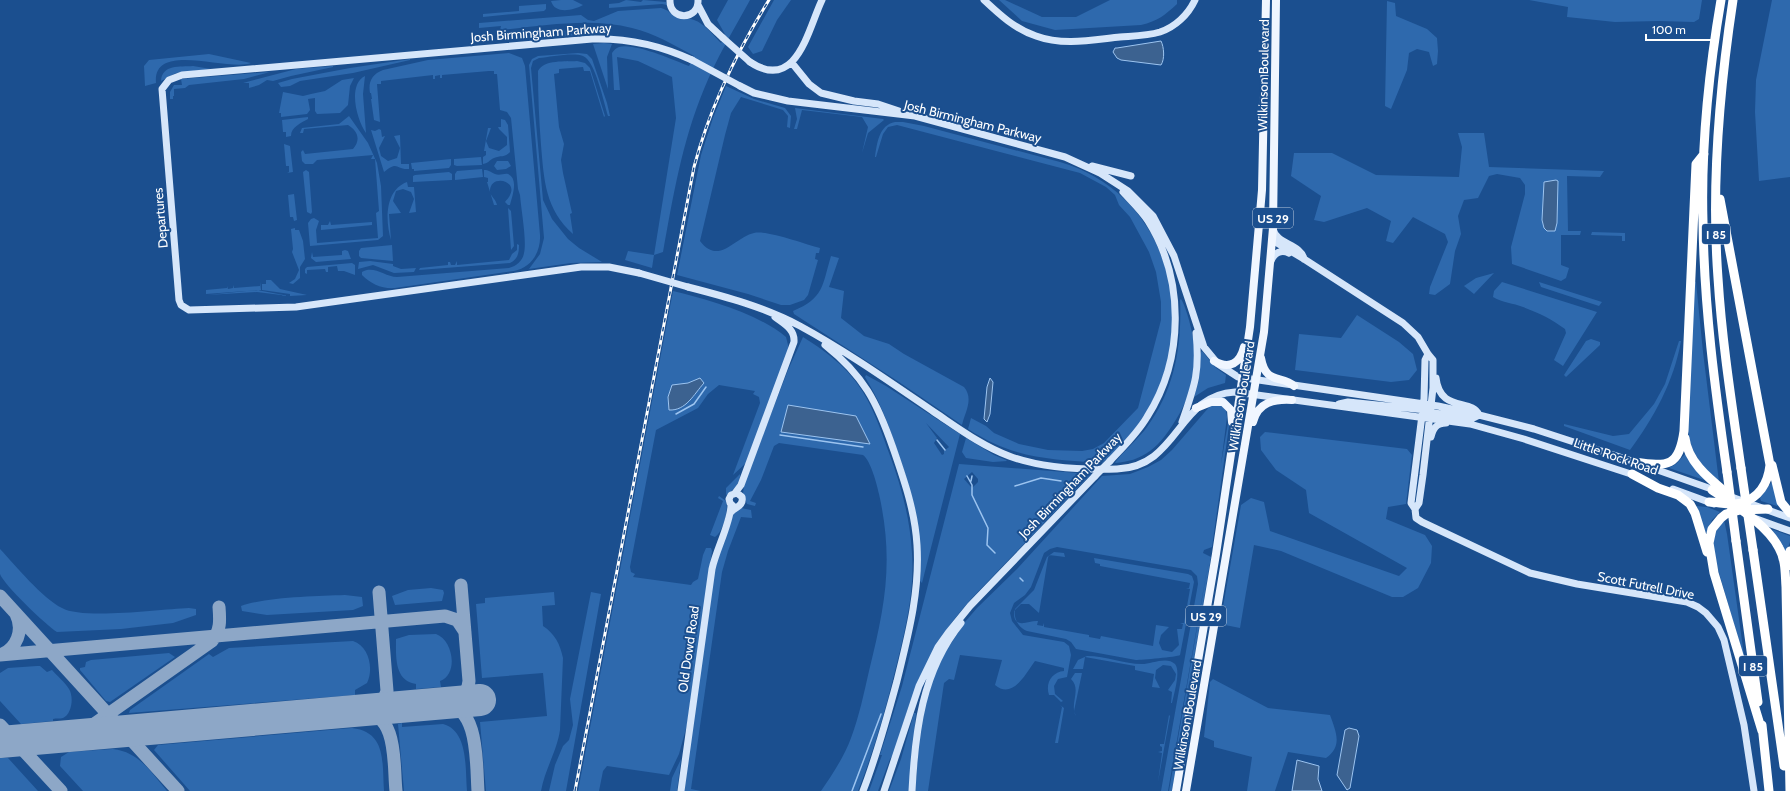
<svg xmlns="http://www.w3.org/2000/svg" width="1790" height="791" viewBox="0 0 1790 791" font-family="Cabin,sans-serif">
<rect width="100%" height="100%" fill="#1b4f8f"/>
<path fill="#2e69ad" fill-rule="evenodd" d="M561,0H573L583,5C574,10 555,15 551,1Z
M626,0L641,2L643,0L666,2L667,5L662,4L609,8V4L619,3Z
M728,0H750C734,29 716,59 704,89C682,142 673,197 663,252L654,255L652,268L625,260L628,251L654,255L676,118L672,77L638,61L617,57L620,90H614L612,53C614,50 616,48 619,47C633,42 674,60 689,66L694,56C674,45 654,33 632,28C590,17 543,26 500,30L501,26L479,28V23L581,15L588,20L594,21L618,11L661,8C668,10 670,13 675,16C681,20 688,17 694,20C704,23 714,36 721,43L726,36L717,20Z
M774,0H791L777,20L762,51L753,54L748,47Z
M999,0H1005L1042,17H1076L1110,0H1177V4C1165,15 1158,21 1141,25L1055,30L1022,21Z
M1529,0H1702L1699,19L1694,22L1659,21L1615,22L1567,17L1568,7Z
M1772,0H1790V177L1759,181L1755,112L1756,80Z
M1387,1L1395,3L1396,16L1427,29L1437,38L1438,51L1437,64L1433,66L1429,52L1417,49L1409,53L1407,70L1391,109L1385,106Z
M546,4V9L544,11L483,17V14L519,11V6Z
M578,29L611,31V33H595L538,39H535L531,35Z
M604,43L612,44L607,57L608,89L593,44Z
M509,53L522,58L525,66L540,235C541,252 531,268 514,271L395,288C382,289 371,284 362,275V272C374,265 385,277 397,277L509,268C517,266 523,260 524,253C527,241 521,209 520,195L518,189L511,118L507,112L500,110L497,74H494V71H489L442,75V78H440V75L435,76V79H433V75L381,81V84H377L380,122L374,120L371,99H372L371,93H370C368,82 372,74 383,70L428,60Z
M578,53L587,54L592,59L607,103L610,116H608C604,103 595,60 583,56C573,52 550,57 539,58L533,61L531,68L543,200L552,219L568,239L579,248L602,262L571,263L529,269L540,254L544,238L529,65L532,59L538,56Z
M209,54L251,63C229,72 152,40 156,83L145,86L144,66L149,60Z
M410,59V60L353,73L300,81L290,86L281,87L278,83L292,79L350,68Z
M577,61L585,63L590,68L605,116L604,117L590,71H584L583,67L559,69V73L554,74L559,127L564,144L561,160L563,173L572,213L570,214L573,234C545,209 544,180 541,145C539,120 538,96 538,71C544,59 566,62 577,61Z
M193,66L211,69L176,73L161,81C162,64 180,67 193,66Z
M333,66V67L291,76L273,81L267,80L259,85L249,88V83H243L296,69Z
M270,72L244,79L189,85L185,88L174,89V96H173V99H170V92L174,85H182L181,79Z
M365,76L363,94L366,133C357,120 347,85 365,76Z
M354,78L350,86L348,105L340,113L317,114L315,111V98L308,99L310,110L307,114L281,117V113H279L283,92L303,96L311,94L325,91L342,80Z
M726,86L754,99L785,108L791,116L790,128L787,127L788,116L783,110L741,97L731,113L725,135L700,241C719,266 735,237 754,233C768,230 804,244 820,248L819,253H816L815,259L818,260L808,295L804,300L790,305H781L748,294L677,275L701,155L713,118Z
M795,108L883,119L884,120L868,133L862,153L868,127L862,117L802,110L797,129H794L797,119Z
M349,116L368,143L377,163L381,186L383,236L378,240L310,246L308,223L311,219L314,218L319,221L316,230L317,243L378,238L376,213L379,211L375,159H371L373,155L317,160L313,164H305L302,161L301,152L303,150L305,154L353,149C361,140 358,131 348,125L304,129L303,133H300L302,128L339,124Z
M308,117V119C301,123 291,127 291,136L286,137V132H283L282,120Z
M501,119L505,120L508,125L510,152C505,158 500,155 494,158C489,160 489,163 483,164V157L486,155V151H484L488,128H491L486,141L489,148L499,151L507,145V137L499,129L498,127H501Z
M895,122H903L924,126L1060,162C1179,197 1206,345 1130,435C1122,444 1112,455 1102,463C1049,459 1014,459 968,429L971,418L986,426L994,433L1019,444L1048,450L1082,451L1093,449L1104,443L1138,408L1161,320V302L1156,272L1149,252L1130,217L1119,205L1115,195L1106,187L1080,173L897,125L888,127L883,134L876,157H875C877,143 879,125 895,122Z
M379,129L381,130L382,137L385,136L379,148L381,156L388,161L397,158L400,148L394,136L400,135L401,164H409V169C395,170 399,160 384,172L371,130L375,131Z
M1458,133H1484L1489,167L1604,171L1600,177L1567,176L1568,231H1581L1580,235H1561V265L1569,268L1566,278L1561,281L1512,264L1511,247L1525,194V185L1520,178L1497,174L1489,176L1478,198L1464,200L1458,216L1461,234L1455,251L1450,284L1435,295L1429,294L1430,287L1448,242L1445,234L1413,217L1393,243L1386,241L1391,221L1367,208L1324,222L1314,220L1321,196L1291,176L1294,153H1332L1376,175L1459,177L1462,147ZM1556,180L1558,181L1557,223L1547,231L1544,228L1542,220Z
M284,144L290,146L293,172L287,173L289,172V166H286Z
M481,157L482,165L457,166L454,165V159Z
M451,159V165L449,168L414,171V169H412L411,163Z
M497,161H508L511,166L506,169L497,170L494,166Z
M482,169L483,177L455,180V174L457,171Z
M306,170L309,172L312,212L311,214L307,212L303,172Z
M484,170C489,170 490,172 495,174C500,176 504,173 508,174C519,179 512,197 510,205H508L505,202C506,200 509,198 510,195C518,180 490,174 490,191C490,196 496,199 497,205H494L487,182H488V178L484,177Z
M449,172L452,174V180L413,182V176L415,175Z
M407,182L408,187H414L416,212L409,213L414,199L411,192L403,189L396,191L393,201L401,213L389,214L391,240C385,220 385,190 407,182Z
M294,194L297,220L294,221L293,217H290L288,195Z
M508,208L511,211L514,246L511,250Z
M330,221L331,225L372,222V225L321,230V225H328Z
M295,228V230H299L303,241L305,259L300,267V278L293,284L289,283L295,279L299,270L292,252L293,249L291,229Z
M1592,232L1625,233V241H1622V236L1591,235Z
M517,244L519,245C519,253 518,259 510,263L419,270L420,268L448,265V262H450L451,265H455L457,261V265L509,260L512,254L517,250Z
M392,245L393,261L361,258L359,256V251L361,248Z
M345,250L348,251L351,259L316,262L311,258L312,252L313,257L342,255V251Z
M831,256L839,258L829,287L844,291L841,318L864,336L889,344L904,354L964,387C974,399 965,412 962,425L899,382L794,314L793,311C824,298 822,286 831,256Z
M370,261L393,264V266L401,269L416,268L414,272L394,273L373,265L358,269L359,262Z
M352,263L355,265V275L344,271H338L337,266L328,267V272H326L325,269L307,270V274L305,273V269L307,267Z
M1494,273L1474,294L1464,286L1476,278Z
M266,280H271L280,289L307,295L290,296V294L262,290V284H266Z
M1694,281L1696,282L1703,352L1719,482C1702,465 1690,454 1688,429Z
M260,282L261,290L206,294V290L227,288V286L228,289L233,288V285L234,288L260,286Z
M1502,282L1597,312L1563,366L1554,360L1566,333L1565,329C1552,319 1539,313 1523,307C1513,303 1503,303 1493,297L1494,291Z
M1539,282L1602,302L1599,306L1541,287Z
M257,290L289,296L257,292L207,295Z
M673,291C707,299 759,314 786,337L788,345V353L746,463L733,475L760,403L759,397L753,394L755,391L719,385L708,394L698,408L656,430L630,567L631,572L635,574L633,577L691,585L693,582L698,579L703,555L706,548H711L712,551L687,725L679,754L669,775L607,766L603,771L599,791H578Z
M1181,299C1189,312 1197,351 1196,367C1194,392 1170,437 1150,451C1139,459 1128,462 1115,463C1119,456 1140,437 1147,427C1175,389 1182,345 1180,300Z
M1357,315L1399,342L1413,354L1417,370L1409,380L1391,382L1295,370L1299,334L1341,338Z
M803,337C857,371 869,394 889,453C901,485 910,518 912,553C915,594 904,635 894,675C884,715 873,753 858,791H821C832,775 844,757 851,738C859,717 864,693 869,671C885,606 894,561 879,494C877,485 871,461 863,455L779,443L774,446L761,480L750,501L756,503L755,506L747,504L743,494L744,484L788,370Z
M1591,339L1600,342V345L1566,377L1564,375L1586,341Z
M1679,341H1681C1674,381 1654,418 1630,450L1564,426V424L1613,436L1629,434L1654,404L1665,384Z
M1202,351L1216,368L1226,375L1225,383L1208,388L1194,397L1199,380L1200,353Z
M866,375L886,386L960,434L922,583L920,581C923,529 912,492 895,444C887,420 878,398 865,377ZM926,423L949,447L944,451V454L942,455L934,443L937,438Z
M1224,405L1223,407L1226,411L1227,417L1221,464L1229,417L1227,407L1230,419L1212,547L1204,550L1203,553L1211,557L1172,791H1169L1209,558L1168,791H1161L1198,584L1197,576L1191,570L1057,547L1050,549L1044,553L1031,587L1025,595L1014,603L1010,613L1012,621L1023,635L1064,642L1069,646L1071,655L1067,677L1058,679L1054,686L1055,694L1063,701L1061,702L1054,695H1049C1045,683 1052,672 1064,671V668L1035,661C1026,673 1013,700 995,685L1002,660L960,655L954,680L949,679L944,683L928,791H915L921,719L933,677L946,651L965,622L977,608L1017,569L1102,476L1130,474L1148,467L1161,460L1172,450L1210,406Z
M1265,432L1407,449L1412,455L1406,504L1388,507L1386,519L1425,535L1432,546L1431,563L1418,588L1403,597H1392L1281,551L1254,545L1240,628L1220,624L1241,505L1251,498L1264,502L1270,531L1399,576L1407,568L1309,513L1306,490L1276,470L1261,450L1260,437Z
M966,438L994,455L1006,460L1007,461L993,462L966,458L962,452Z
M1686,453L1707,481L1669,468L1676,464Z
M959,464L1091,474L972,598C926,649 913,690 894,754L890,759L878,791H869L882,755H880L902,686ZM972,472L978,479V482L972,488L964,479Z
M740,474C741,483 733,491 726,495V488Z
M1771,483H1773L1778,505L1777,506L1761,501L1760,498Z
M719,496L726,501C729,510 723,532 715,537L710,535L723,501L718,498Z
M1696,506L1707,507L1720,512L1712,520L1706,534Z
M741,508L751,510L752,518L741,517L728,551L722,572L691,789L701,791H684L713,572L731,517L735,512Z
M1724,520L1727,534L1745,662L1717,566L1713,545L1716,530Z
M1774,530L1790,536V542L1786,553L1771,531Z
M0,549C16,566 42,598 62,608C83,620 161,609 189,608L196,609V615L173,623L121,629L57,632C47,626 3,584 0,574C0,567 0,556 0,549Z
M1054,552L1064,553L1065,557L1049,555L1048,558L1039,613L1029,604H1021L1014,611C1013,631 1029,620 1038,621L1037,625L1043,626L1044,623V627L1089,635V637L1100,639L1101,636L1153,646L1156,625L1169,627L1161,635L1159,643L1162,650L1172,652L1179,645L1177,629H1182L1183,624L1180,623H1184L1190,589L1186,588H1189L1190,583L1100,566V564L1095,563L1094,558L1188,574L1192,576L1194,582L1180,655C1177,657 1141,660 1136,660L1076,649L1071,642L1066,639L1027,631C1019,628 1013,618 1015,609L1034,590L1047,557Z
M431,588L443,590L444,593L442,601L395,605L392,596L408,590Z
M554,592L555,605L542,606L543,626C555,634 560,644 563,658L560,730C557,751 545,769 541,791H486L480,722L547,716L543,673L482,678L476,604L485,603V598Z
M591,592L601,594L566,791H549L555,765L563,746L569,740L573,725L570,699Z
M345,595L362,597L363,606L353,610L267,615L242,611L241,606C267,597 316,596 345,595Z
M436,634C453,640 459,674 440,681L441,687L416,689V684C394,681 396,656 396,639L409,635Z
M353,641C369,646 374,669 367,683L355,690V695L129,713L130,710L209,654L213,657L229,648Z
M169,653L175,657L110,702L106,701L80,670V668L85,667L86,662L91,660Z
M1087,656C1106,656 1124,664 1142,664C1151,664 1167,656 1175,664C1181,671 1174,694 1172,703H1171L1172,692L1168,690L1175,680L1176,674L1171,666L1163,665L1156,670L1155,678L1160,688L1152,687L1154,674L1135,670V666L1085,657L1083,669H1073L1078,660Z
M37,666H40L47,672L52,670C57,676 65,682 69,689C74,697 72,714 63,718C60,719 56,718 53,719V721L21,724L0,701V673L8,668Z
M1075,673H1082L1074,711L1076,716C1069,704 1082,690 1071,679Z
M1213,679L1268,708L1330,715C1336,732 1343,746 1326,758L1288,752L1275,791H1247L1252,757L1214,747V741L1204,737L1210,682Z
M1060,705L1064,708L1058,743H1055L1062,707Z
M914,713H916L910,791H889L901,759Z
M1169,715L1170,716L1158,782L1162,753L1158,752L1162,751V747L1160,746V744H1164Z
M402,723V727L443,724C469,731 465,770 467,791H404L398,724Z
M352,728C387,732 382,763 384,791H190L154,750L158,745Z
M113,749C139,752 151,772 167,791H83L60,766L61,757L69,752Z
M0,758H8L38,791H0Z
M681,759L677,791H670L672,778Z"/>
<path fill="#3c6290" stroke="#9cc4f0" d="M1161,41C1164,47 1165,59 1161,65L1121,60L1117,58L1113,52L1115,48H1117Z
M1556,180L1558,181L1557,223L1555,231H1547L1544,228L1542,220L1544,182Z
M700,378L704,383C694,394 686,411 669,410L668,397L672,385L688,383Z
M990,378L993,382L990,414L987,422L984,419L987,387Z
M788,405L856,416L870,444L781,432Z
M1349,728L1357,730L1359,736L1350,788L1347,790L1337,775L1345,730Z
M1297,760L1319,766L1318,779L1322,791H1292Z"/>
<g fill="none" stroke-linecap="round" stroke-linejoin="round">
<path stroke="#9cc4f0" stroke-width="1.5" d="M676,414L694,404L706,387
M780,435L863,447
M937,440L945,450
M967,476L972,485V495L988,528L987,545L995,553
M971,481L972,476
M1015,486L1041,478L1061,481
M1020,578L1023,581
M852,791L881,714"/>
<path stroke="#8da7c7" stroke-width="13" d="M0,596L178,791
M0,655L445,616L457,620L465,632
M0,655C17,649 24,630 16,614
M442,704C480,703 476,766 478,791
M429,705C446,702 467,703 469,681L461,585
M361,711C399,713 393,764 396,791
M349,712C364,709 382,709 387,691L379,592
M0,725L61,791
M76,735L87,729L212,641C221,630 220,620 219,607"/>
<path stroke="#8da7c7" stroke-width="32" d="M0,742L480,700"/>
<path stroke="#d6e6fa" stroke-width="7" d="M670,0C669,21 699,21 698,0
M984,0C1000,15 1015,29 1036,36C1063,46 1092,40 1120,37C1133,36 1147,36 1160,32C1175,27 1188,15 1195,0
M698,5L708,24L723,38
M750,62C797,93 808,29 822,0
M792,63L809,84L821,93L854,101L878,104L899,111
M740,86L754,93L788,101L915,116L1065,157L1100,173L1128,191L1153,216L1174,256L1204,347L1218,364L1238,377L1438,406L1479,415L1534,429L1635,462L1717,491
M1092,166L1131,176
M1273,229C1276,244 1301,244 1304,259
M1272,240L1304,259L1403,323L1418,337L1428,354L1433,360V388L1423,475L1419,503L1415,509
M1271,261C1274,253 1281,249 1289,253
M639,273L609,267H581L296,307L189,310L181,305L179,300L162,89L169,80L182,75L592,39C628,38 660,45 692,60
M688,287C727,297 764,307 800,326C846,351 890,382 934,412C958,428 982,446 1009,456C1041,468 1083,470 1117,469C1179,467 1177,395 1235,392L1470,424L1524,439L1637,476
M825,345C864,376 877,402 893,448C904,480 915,511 917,545C920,592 908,636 897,681C887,718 877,755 863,791
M1428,354L1425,360L1424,399L1411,503L1415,509L1416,518L1422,522L1530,573L1577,584L1687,602L1698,607L1706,613L1718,627L1724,640L1744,725L1754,791
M1436,378C1440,413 1472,398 1479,415
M1339,404L1348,402L1426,410
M1426,412L1473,418L1479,415
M1182,422C1195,385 1200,372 1196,333
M1431,437C1433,429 1436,423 1446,423
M1110,461C1123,447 1137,434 1147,417C1184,359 1185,280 1148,221C1141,210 1131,201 1123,192
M1673,489L1714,504
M735,493L741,485L794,342C795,329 784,324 775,317
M1726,495L1790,518
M731,512C735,507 744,506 742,497L737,493L731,495L729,499L730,503L734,507
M1754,518L1790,531
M681,791L712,569C716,550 731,522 731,505
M884,791L919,686L938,647L948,633L970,606L1095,476
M912,791C915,732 922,671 961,623"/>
<path stroke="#f0f6ff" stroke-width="8" d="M1261,358C1266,386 1282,374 1294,386
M1214,361C1230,370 1240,363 1244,347
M1196,408L1211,402H1223L1231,410L1232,422
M1253,422C1258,402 1274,399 1292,400
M1176,791L1216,554L1250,327L1262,190L1266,0
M1186,791L1264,332L1273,228L1276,0"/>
<path stroke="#fff" stroke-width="9" d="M1721,0C1709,70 1701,151 1703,222C1704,306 1715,389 1727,472
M1733,0C1719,92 1711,185 1718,278C1722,342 1732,405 1741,468
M1685,438C1688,463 1711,480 1729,495
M1635,462C1668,467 1679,467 1684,431L1696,164L1704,154
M1772,465L1781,502L1790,513
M1632,474L1658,488L1678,495L1690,504L1695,513L1707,552
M1712,490C1734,505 1767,524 1779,548C1786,560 1785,574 1786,587L1790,791
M1709,502C1718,502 1732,506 1741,503C1759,498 1768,483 1770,465L1720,199
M1736,541L1758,702
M1753,550L1784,766
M1788,566L1790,551
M1762,725L1769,791
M1762,731L1714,573L1709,543L1712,529L1721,518L1726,514L1740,510L1768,509"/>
<defs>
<path id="rail" d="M575,791L694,167C710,107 736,53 769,0"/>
</defs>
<use href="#rail" stroke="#fff" stroke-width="3"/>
<use href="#rail" stroke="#1b4f8f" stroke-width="1.5" stroke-dasharray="4.5" stroke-linecap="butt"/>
<path stroke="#d6e6fa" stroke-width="7" d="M723,38L750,62
M692,60L740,86
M639,273L688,287
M1095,476L1110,461"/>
<path stroke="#fff" stroke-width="9" d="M1741,468L1753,550
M1727,472L1736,541"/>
</g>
<g text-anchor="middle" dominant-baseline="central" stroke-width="4" stroke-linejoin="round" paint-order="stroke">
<g fill="#1b4f8f" stroke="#bbcadd" stroke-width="1">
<rect x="1253" y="208" width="40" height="20" rx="3"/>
<rect x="1702" y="224" width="28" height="20" rx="3"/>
<rect x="1186" y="606" width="40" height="20" rx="3"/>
<rect x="1739" y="656" width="28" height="20" rx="3"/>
</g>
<g font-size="12" font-weight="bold" fill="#fff">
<text x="1273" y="218">US 29</text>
<text x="1716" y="234">I 85</text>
<text x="1206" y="616">US 29</text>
<text x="1753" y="666">I 85</text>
</g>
<g font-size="13" fill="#fff" stroke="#1b4f8f">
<text transform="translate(541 32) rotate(-4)">Josh Birmingham Parkway</text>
<text transform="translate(1263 75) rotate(-89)">Wilkinson Boulevard</text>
<text transform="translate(973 121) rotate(14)">Josh Birmingham Parkway</text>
<text transform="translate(160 218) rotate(-95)">Departures</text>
<text transform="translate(1241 396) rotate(-81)">Wilkinson Boulevard</text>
<text transform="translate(1616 456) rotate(19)">Little Rock Road</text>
<text transform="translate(1070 485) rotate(-46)">Josh Birmingham Parkway</text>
<text transform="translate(1646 585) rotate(11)">Scott Futrell Drive</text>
<text transform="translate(688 649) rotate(-82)">Old Dowd Road</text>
<text transform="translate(1187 715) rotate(-80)">Wilkinson Boulevard</text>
</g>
</g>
<path d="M1646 34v6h71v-6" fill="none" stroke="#ffffff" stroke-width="2"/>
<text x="1652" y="34" font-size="12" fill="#ffffff" stroke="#1b4f8f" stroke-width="3" paint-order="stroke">100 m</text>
</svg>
